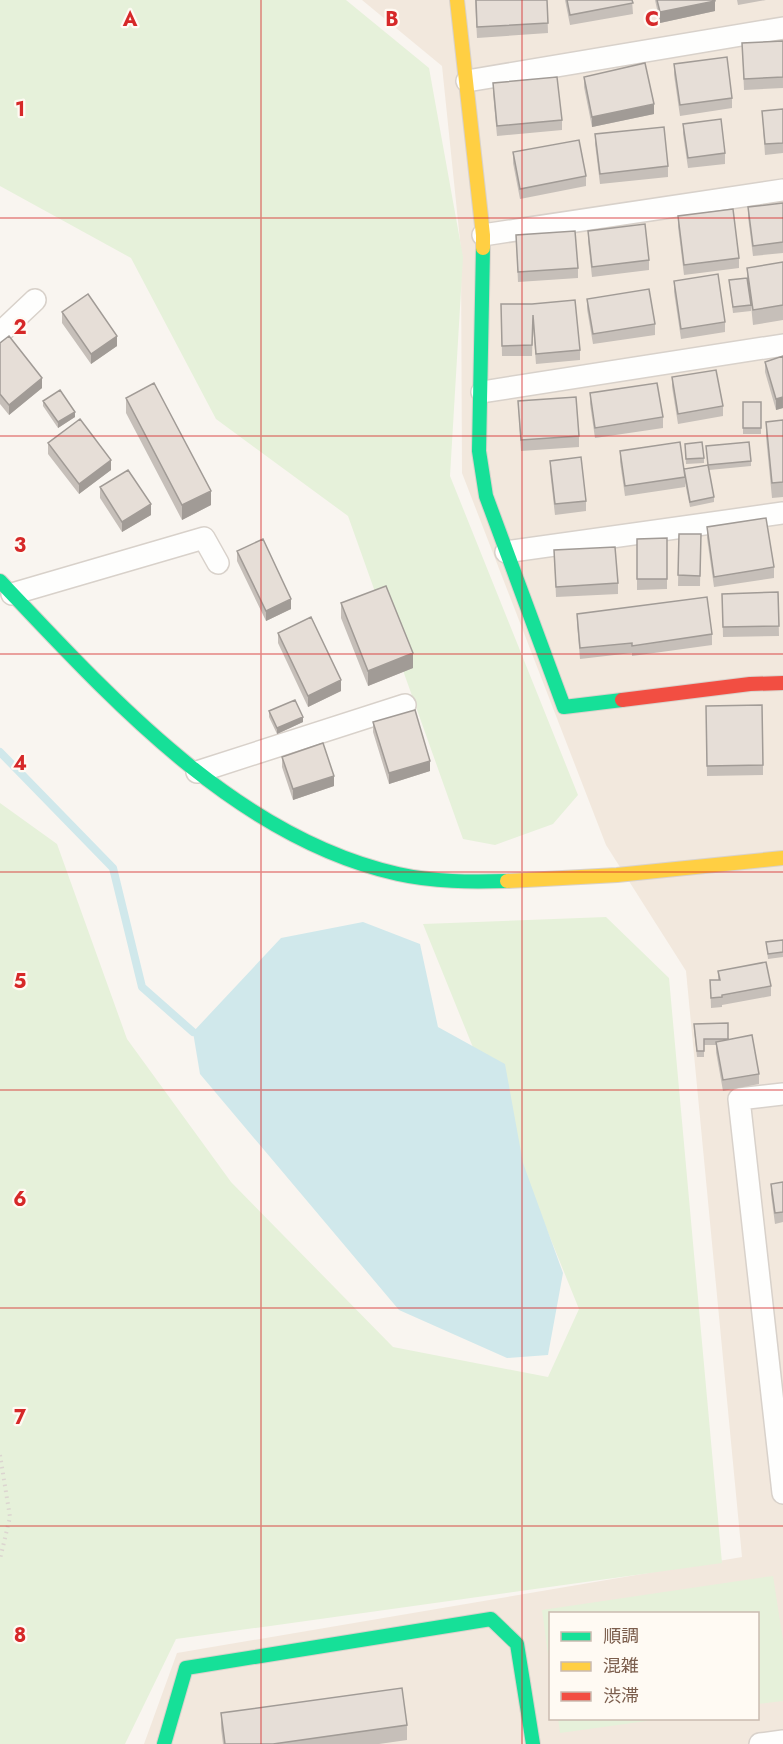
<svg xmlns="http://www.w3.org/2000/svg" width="783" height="1744" viewBox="0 0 783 1744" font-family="Jost,'Noto Sans JP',sans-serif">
<rect width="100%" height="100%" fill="#f9f5f0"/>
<path fill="#f2e8dd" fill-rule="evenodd" d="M362,0H783V1744H144L177,1653L742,1557L686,971L606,845L462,473L461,250L442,66ZM550,1614H758V1718H550Z"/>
<path fill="#e6f1da" d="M0,0H346L429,68L463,257L450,476L578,795L553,824L495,845L463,839L348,516L216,419L131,258L0,186Z
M0,803L57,844L127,1039L231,1182L393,1347L548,1377L579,1309L423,924L606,917L669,978L722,1563L176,1639L125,1744H0Z
M773,1576L783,1641V1701L758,1704V1614H550V1669L542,1610Z
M558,1718H661V1719L560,1733Z"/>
<path fill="#d0e8eb" d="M363,922L420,944L438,1027L505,1064L523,1163L563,1273L548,1355L507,1358L399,1310L200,1074L193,1032L281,938Z"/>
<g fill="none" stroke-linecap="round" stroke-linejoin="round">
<path stroke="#d0e8eb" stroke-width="8" d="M0,752L113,868L142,987L193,1032"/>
<defs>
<path id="street" d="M467,81L783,28
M483,235L783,190
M0,333L35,300
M482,392L783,345
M506,552L783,513
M12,594L204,538L218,563
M197,772L405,705
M783,1094L739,1099L783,1493
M760,1744L783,1741"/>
<path id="fast" d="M483,248L479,451L486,496L564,707L622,700
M0,581C110,697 236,838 398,874C434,882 470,882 507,881
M164,1744L186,1668L491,1619L517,1644L533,1744"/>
<path id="slow" d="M457,0L483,235V248
M507,881L617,875L783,858"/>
<path id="jam" d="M622,700L750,684L783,683"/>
</defs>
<use href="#street" stroke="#d8d1ca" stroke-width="24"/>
<use href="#fast" stroke="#d9d2cb" stroke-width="16"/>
<use href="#slow" stroke="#d9d2cb" stroke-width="16"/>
<use href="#jam" stroke="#d9d2cb" stroke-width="16"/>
<path stroke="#dcd5d0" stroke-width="4" stroke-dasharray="1.5 4.5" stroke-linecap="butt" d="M0,1455L10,1517L0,1559"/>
<use href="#street" stroke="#fefefd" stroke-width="21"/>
<use href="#fast" stroke="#16e098" stroke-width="14"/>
<use href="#slow" stroke="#ffcf43" stroke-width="14"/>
<use href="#jam" stroke="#f24e42" stroke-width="14"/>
</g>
<path fill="#c6bfb9" d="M475,0H547L548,33L477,38Z
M565,0H632L633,14L570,25Z
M655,0H715V11L660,23Z
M737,0H766L738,5Z
M783,41V88L744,90L742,43Z
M674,64L732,98V108L680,116L674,75Z
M584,77L654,114L592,127L584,87Z
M493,83L562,120V130L497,136L493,93Z
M783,109V153L765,155L762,111Z
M683,124L725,153V164L688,168L683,134Z
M595,134L668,166V177L600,184L595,144Z
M513,152L586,176V186L520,199L513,163Z
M783,203V253L753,256L748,217V207Z
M678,216L739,258V268L684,275L678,227Z
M588,231L649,260V270L592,277L588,241Z
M516,235L578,268V278L518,282Z
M783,262V320L753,325L751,305V311L733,313L729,280L747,278V268Z
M674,281L725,322V332L681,339L674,292Z
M587,299L655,324V335L593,344L587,309Z
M501,304L580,350V360L536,364L533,326L532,356H502Z
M62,312L117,346L91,364L62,323Z
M0,343L42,388L9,415L0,404Z
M783,356V408L776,410L765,372V362Z
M672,377L723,406V416L678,424L672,387Z
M590,393L663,417V428L595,438L590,404Z
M126,398L211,505L182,520L126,413Z
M43,401L75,417L58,428L43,406Z
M518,401L579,436V447L521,451Z
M743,402H761V434H743Z
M783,420V497L772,498L766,437V422Z
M48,443L111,470L79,494L48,454Z
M685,444L704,458V463L686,464Z
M620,451L684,469L707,465L751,461V466L709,470L714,497V502L690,507L685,483V487L625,496L620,462Z
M550,461L586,501V511L555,515L550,471Z
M100,487L151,515L122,532L100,498Z
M707,527L774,567V578L714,587L707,538Z
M679,534H701L700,586H678Z
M667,538V589L637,590V539Z
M554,550L618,583V594L556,597Z
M237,551L291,609L266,621L237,561Z
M778,592L779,636L723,637L722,594Z
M341,603L413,668L368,686L341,618Z
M577,614L712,634V645L632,656V653L580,659L577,624Z
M278,633L341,691L308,707L278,643Z
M706,706L763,765V775L707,776Z
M269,711L303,722L277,734L269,717Z
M373,722L430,771L389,784L373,732Z
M282,757L334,786L293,800L282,767Z
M783,940V957L768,959L766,942Z
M718,971L771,986V996L722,1005V1007L711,1008L710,980H718Z
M694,1029L728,1039L759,1074V1084L723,1091L716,1052V1045H704V1057H697Z
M783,1182V1222L775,1224L771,1194V1184Z
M221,1713L407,1725V1740L379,1744H223L221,1728Z"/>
<path fill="#a19b96" d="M715,1V11L660,23V12Z
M654,104V114L592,127V117Z
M117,336V346L91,364V354Z
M42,378V388L9,415V405Z
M783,397V408L776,410V399Z
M75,412V417L58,428V422Z
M111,460V470L79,494V484Z
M211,491V505L182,520V505Z
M151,504V515L122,532V522Z
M291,599V609L266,621V611Z
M413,653V668L368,686V671Z
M341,680V691L308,707V696Z
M303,717V722L277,734V728Z
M430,761V771L389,784V773Z
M334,776V786L293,800V789Z"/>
<path fill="#e6ded7" stroke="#a19b96" stroke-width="1.5" d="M476,0H547L548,23L477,27Z
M567,0H632L633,3L570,15Z
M657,0H715V1L660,12Z
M783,41V77L744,79L742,43Z
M727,57L732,98L680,105L674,64Z
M645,63L654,104L592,117L584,77Z
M557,77L562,120L497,126L493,83Z
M783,109V143L765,144L762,111Z
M721,119L725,153L688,158L683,124Z
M664,127L668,166L600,174L595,134Z
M579,140L586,176L520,189L513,152Z
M783,203V242L753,246L748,207Z
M733,209L739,258L684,265L678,216Z
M645,224L649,260L592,267L588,231Z
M575,231L578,268L518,272L516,235Z
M783,262V305L753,310L747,268Z
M718,274L725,322L681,329L674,281Z
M747,278L751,305L733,307L729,280Z
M649,289L655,324L593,334L587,299Z
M88,294L117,336L91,354L62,312Z
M575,300L580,350L536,354L533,315L532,345L502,346L501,304H532Z
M9,336L42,378L9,405L0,394V343Z
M783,356V397L776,399L765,362Z
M716,370L723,406L678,414L672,377Z
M154,383L211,491L182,505L126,398Z
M657,383L663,417L595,428L590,393Z
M60,390L75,412L58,422L43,401Z
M576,397L579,436L521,440L518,401Z
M743,402H761V428H743Z
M80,419L111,460L79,484L48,443Z
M783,420V482L772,483L766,422Z
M680,442L685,477L625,486L620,451Z
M702,442L704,458L686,459L685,444Z
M749,442L751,461L708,465L706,446Z
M581,457L586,501L555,504L550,461Z
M708,465L714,497L690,502L684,469Z
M128,470L151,504L122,522L100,487Z
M766,518L774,567L714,577L707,527Z
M679,534H701L700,576L678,575Z
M667,538V579H637V539Z
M263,539L291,599L266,611L237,551Z
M615,547L618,583L556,587L554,550Z
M386,586L413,653L368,671L341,603Z
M778,592L779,626L723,627L722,594Z
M707,597L712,634L632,646V643L580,648L577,614Z
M311,617L341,680L308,696L278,633Z
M295,700L303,717L277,728L269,711Z
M762,705L763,765L707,766L706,706Z
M415,710L430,761L389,773L373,722Z
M323,743L334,776L293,789L282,757Z
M783,940V952L768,954L766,942Z
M766,962L771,986L722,995V997L711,998L710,980H720L718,971Z
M728,1023V1039H704V1051H697L694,1024Z
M752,1035L759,1074L723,1080L716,1042Z
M783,1182V1212L775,1213L771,1184Z
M402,1688L407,1725L273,1744H225L221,1713Z"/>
<path fill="none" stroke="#d62828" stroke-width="1.5" stroke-opacity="0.55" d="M261,0V1744M522,0V1744M0,218H783M0,436H783M0,654H783M0,872H783M0,1090H783M0,1308H783M0,1526H783"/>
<g font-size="20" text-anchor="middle" font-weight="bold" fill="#d62828" stroke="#fffaf3" stroke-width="4.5" stroke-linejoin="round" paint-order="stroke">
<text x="130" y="26">A</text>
<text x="392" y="26">B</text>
<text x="652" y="26">C</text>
<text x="20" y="116">1</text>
<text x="20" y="334">2</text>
<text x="20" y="552">3</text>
<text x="20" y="770">4</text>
<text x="20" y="988">5</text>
<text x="20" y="1206">6</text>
<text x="20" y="1424">7</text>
<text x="20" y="1642">8</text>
</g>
<rect x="549" y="1612" width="210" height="108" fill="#fffaf3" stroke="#cabbb0" stroke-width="1.5"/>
<rect x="561" y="1632" width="30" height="9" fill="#16e098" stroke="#cabbb0" stroke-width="1.5"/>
<text x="603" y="1642" font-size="18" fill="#7b5d4c">順調</text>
<rect x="561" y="1662" width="30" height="9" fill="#ffcf43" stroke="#cabbb0" stroke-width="1.5"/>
<text x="603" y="1672" font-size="18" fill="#7b5d4c">混雑</text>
<rect x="561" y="1692" width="30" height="9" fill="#f24e42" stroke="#cabbb0" stroke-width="1.5"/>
<text x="603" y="1702" font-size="18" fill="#7b5d4c">渋滞</text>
</svg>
